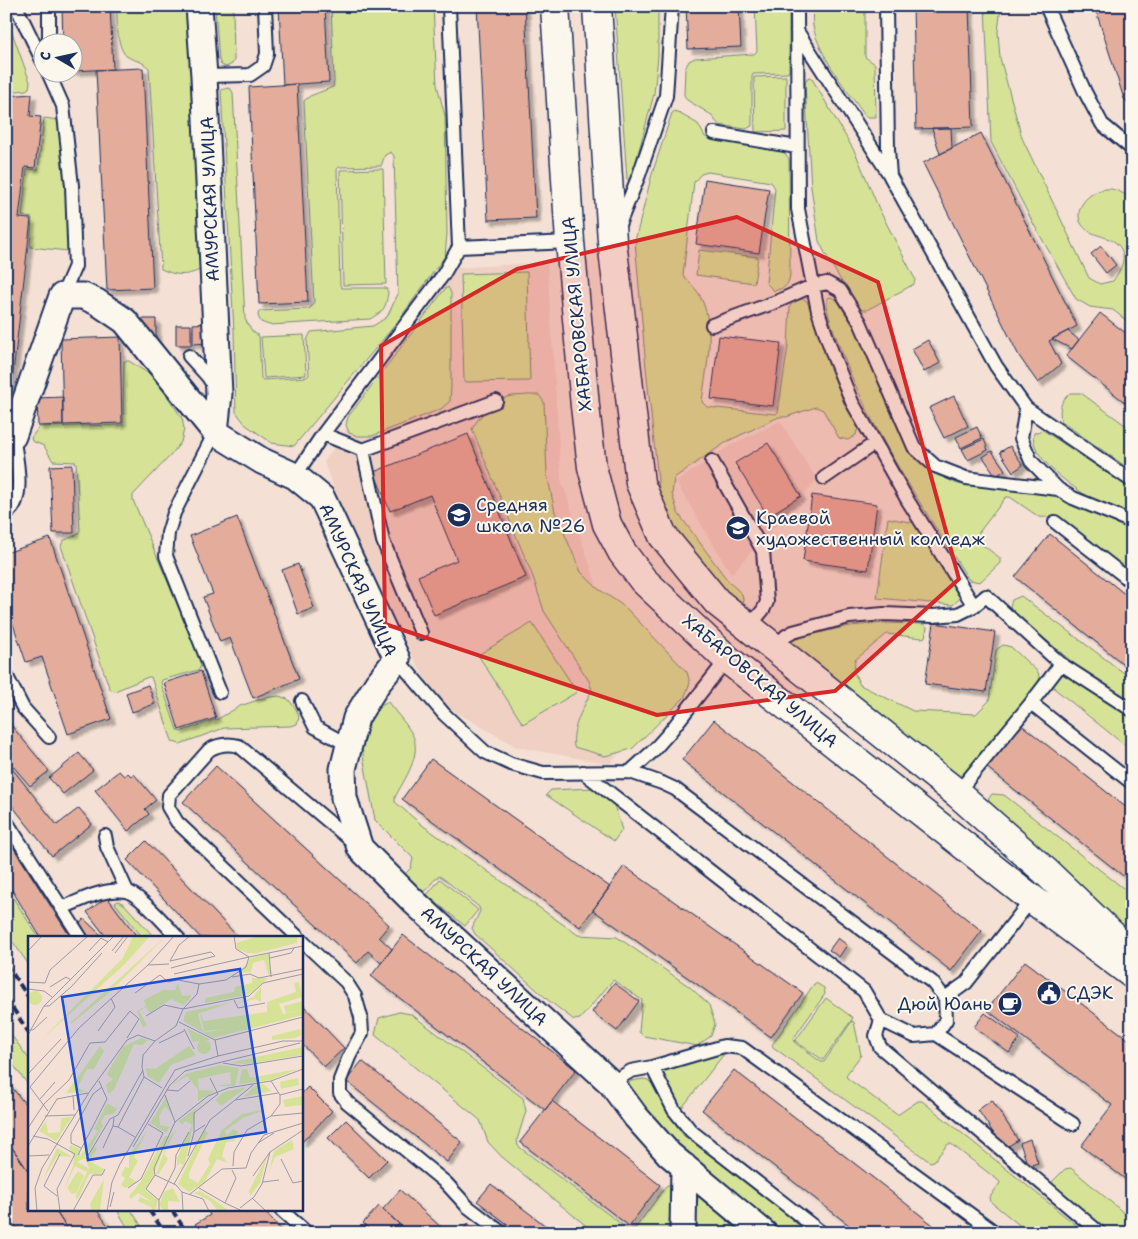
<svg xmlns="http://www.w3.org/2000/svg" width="1138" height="1239" viewBox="0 0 1138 1239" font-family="'Shantell Sans',sans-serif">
<defs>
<filter id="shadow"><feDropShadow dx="4.5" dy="4.5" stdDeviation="1" flood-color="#0004"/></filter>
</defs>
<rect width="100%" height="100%" fill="#f4e0d4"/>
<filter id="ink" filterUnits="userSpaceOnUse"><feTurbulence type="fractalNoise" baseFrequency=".02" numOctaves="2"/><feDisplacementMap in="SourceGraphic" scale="10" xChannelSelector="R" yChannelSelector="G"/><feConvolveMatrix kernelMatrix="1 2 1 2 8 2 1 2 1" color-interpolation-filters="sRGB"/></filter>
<g filter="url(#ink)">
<path fill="#efd0c3" d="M547,262L561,479L595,580L624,748L609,764L517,747L437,701L359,556L324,462L456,268Z
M780,421L817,480L731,574L676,482L729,446Z"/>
<path fill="#d6e396" stroke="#78897a" d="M117,6H190L203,268C187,277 177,276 161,269L149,68C139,59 137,62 128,57C116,50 117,19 117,6Z
M215,6H233L234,60L232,64L226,67L221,65L219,60Z
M331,6H433L437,85L445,116L447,233L445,256L395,325L294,446L272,443L246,425L236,412L234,331L221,90L228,88L231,89L233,93L245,319L252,331L259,336L261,378L263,380L307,377L309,375L307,340L311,332L373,326L387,317L398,294L394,156L391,152L385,155L381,166L339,167L337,169L340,285L342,288H386L388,292C386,308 384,311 370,319L269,325L261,322L258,316L259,311L309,309L314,304L304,101L310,96L333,87L334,81Z
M615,6H658V56L654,94L631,180L627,179Z
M755,6H789V70L788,73L753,74L752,77V126L746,129L719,125L710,114L687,100L684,95L685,69L689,61L695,58L754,54L757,51Z
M812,6H865V57L875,64L876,117H866C849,93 818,54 813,26C812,19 813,13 812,6Z
M985,6H1001L998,32L1000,58L1022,138L1089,278L1100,284L1113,281C1119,272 1127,260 1121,249C1113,233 1087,239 1080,221C1074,204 1095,187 1111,189C1118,190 1126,195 1132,199V325L1113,310L1090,307L1076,299L1033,223L991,142Z
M6,16L30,82L29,88L26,90L8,92L6,90Z
M786,76V131L755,132L754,77Z
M811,77L856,154L879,209L915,279L914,284L867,310H859L828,259L819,241L811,187L805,84L807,78Z
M675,111L698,124L705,137L784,152L789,159L790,275C788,287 784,288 774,291L766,283L775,188L771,182L708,172L701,174L694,182L683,275C687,281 698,290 700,296C717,329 706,367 702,402L707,407L776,414L778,412L788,346L790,306L794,301L803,299L807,301L844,403L858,427L856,435L848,440L839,438L823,410L816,407L786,417H779L728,441L674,478L672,494L678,513L728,581L742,594L745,610L690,565L661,508L646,368L635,241L652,174L672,113Z
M44,118L58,120L66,187L68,251L30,247L32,218L22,216L27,169L38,170Z
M383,169L386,284L343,285L340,170Z
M699,250L758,257L754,283L696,275Z
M527,272L530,381L464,382L461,274Z
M448,287L451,293V387L450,401L441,409L372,436H358L349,433L346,425L348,417L445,289Z
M831,297L837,300L866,346L908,450L931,472L958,484L1053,494L1132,527V576L1054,517C1048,516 1044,518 1039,517L1010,497H1006L977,535L976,540L1000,558V563L980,582L969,580C921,504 868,427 838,342C833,328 826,314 827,298Z
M304,335L306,375L264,378L261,337Z
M124,361H129L154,377L182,418L184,429L181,442L171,455L133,495V500L202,663L199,670L162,680L161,683L177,730L180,732L218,719L240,706L264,698L279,696L288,699L296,709L299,717L297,724L290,726L224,728L180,744L173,742L171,738L151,677H148L115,691L111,690L109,687L61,546L63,541L78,534L80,530L76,462L53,461L44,446L32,441L31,438L39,427L123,425Z
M1070,393H1081L1132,430V471L1061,421C1059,408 1060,402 1070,393Z
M527,395H539L544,402L547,474L555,512L581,572L597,588L625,607L687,672L690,683L684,698L632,749L605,756L574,747C571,727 584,707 592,690L589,681L544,611L533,577L472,429C479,416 492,403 507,397C513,395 521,396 527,395Z
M1043,430L1132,490V516C1117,509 1100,504 1086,495C1069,485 1028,455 1034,433Z
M888,518L915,523L960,598L953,605L877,598Z
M1021,596L1132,679V701L1078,667L1012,611L1010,606L1012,600Z
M532,623L577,692L523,724L478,655Z
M885,623L924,624L927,627L925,637L922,638L887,634L855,660L854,672L860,685L913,711L976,714L989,701L996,650L1003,645L1011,647L1038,672L1040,681L1036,690L961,777H956L790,645L794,638L850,626Z
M1067,673L1132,717V751L1055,689L1053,685L1062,674Z
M388,702C396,713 406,723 412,734C423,754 404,780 395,797V802L422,825L578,935L617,937L690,987L709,1005L715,1024L711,1036L697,1046L644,1036L639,1032L642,1000L613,980L580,1019L574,1020L548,1000L475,934L472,928L480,911L479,907L440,876C432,879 430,889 422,892L405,877V874L411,868L413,858L375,820L364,761L362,747L365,728L376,709Z
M594,788L614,805L622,830L614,841L546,795L551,790Z
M992,794L1004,795L1132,895V939L992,806L988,801L989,798Z
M440,879L478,910L465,926L427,895Z
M6,887L39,938H29V965L6,932Z
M118,901L124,904L155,938H143L115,903Z
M816,983L824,988L825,994L793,1039L794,1042L821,1062H824L852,1021L854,1022L861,1055L846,1075L847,1078L896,1114H899L918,1101H922L1086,1233H1029L991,1202L990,1197L1000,1183L999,1181L951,1144H948L934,1161L930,1162L773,1047L772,1045L814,984Z
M826,998L853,1018L823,1060L795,1041Z
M399,1012L411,1014L523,1098L526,1111L517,1140L518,1146L629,1230H634L666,1186L670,1184L674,1188L667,1233H595L502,1157L488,1142L480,1120L375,1035L379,1018Z
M6,1028L29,1059V1086L6,1055Z
M723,1052L724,1054L681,1109L678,1108L660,1071L663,1068Z
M644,1079L648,1080L652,1084L668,1114L684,1136L765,1197L808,1233H769L673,1152L627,1085L631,1081Z
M1071,1168L1132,1220V1233H1108L1051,1186V1183L1065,1169Z
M702,1194L748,1233H695L698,1196Z
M117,1210H131L146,1233H131Z"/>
<path fill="#e3ac9b" stroke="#1b2f5e" filter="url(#shadow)" d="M62,6H110L113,69L72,71V42H63Z
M325,6L329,82L283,85L279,6Z
M477,6H525L536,218L488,220Z
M686,6H739L741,47L688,49Z
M913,6H969L973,127L916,129Z
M1104,6H1132V106L1124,99L1095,8Z
M143,68L153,288L107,290L96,70Z
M297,84L308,302L259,304L249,87Z
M32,94L30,116L41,117L35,168L25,167L19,218L31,219L9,408H6V96Z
M932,128H951L952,148L940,154Z
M981,133L1077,326L1049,341L1061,364L1038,383L1019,356L923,163Z
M705,179L769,189L759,253L696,244Z
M1101,246L1116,265L1106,273L1091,254Z
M1100,313L1132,338V408L1066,356Z
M142,319H156V339H141Z
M208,323L209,343L193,344V324Z
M176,325H191V345H176Z
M1068,331L1079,340L1072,349L1052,339Z
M719,336L781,343L773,406L711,399Z
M120,337L122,423L63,425L61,339Z
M928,340L940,363L924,372L912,349Z
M954,396L968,426L944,438L929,408Z
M63,397V425L38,426L37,398Z
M977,427L982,438L961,448L956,437Z
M468,434L526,577L434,615L418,576L457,560L430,495L390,511L374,472Z
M984,439L988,450L968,460L962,449Z
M768,443L801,496L768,516L735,463Z
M1010,446L1023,465L1013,472L1000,452Z
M992,451L1005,470L996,476L983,457Z
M72,465L74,533H53L50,466Z
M812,495L877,504L868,570L803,561Z
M237,517L299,679L253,698L230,638L220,642L203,597L213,594L190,536Z
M1050,534L1132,600V671L1015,577Z
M50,538L111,719L68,734L42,657L26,662L6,604V553Z
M298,564L314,608L298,614L282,570Z
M934,623L995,632L986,692L925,684Z
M201,671L216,718L179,730L164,683Z
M148,685L155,704L132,712L126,693Z
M6,719L49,771L30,786L6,758Z
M714,720L982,931L951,971L682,760Z
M1019,723L1132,812V883L985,766Z
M79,753L93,770L63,794L49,778Z
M431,759L610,887L580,927L402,799Z
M10,766L57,825L79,808L92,824L52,856L6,798V769Z
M216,766L389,925L379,937L392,949L381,963L368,951L357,963L183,802Z
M119,771L124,776L128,773L131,776L134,774L156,800L145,809L149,814L128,831L95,790Z
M6,836L71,938H41L6,880Z
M146,841L239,938H201L127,860Z
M624,866L803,993L771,1037L593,910Z
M107,897L138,938H107L87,912Z
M84,919L102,936L100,938H86L76,928Z
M403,935L576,1070L545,1110L371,976Z
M838,938L847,945L839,957L829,950Z
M1025,961L1132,1042V1184L1081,1146L1112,1105L987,1010Z
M614,983L639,1001L617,1031L592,1012Z
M301,1003L344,1048L324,1067L301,1043Z
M985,1013L1020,1038L1009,1053L974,1027Z
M362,1061L462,1142L447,1162L346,1081Z
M734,1070L890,1191L943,1233H859L702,1110Z
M6,1080L29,1109V1172L6,1139Z
M308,1087L332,1111L301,1143V1094Z
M992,1100L1018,1140L1004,1149L978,1110Z
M552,1101L660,1185L629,1226L520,1142Z
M346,1120L387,1160L369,1178L328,1138Z
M6,1139L29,1172V1210H55L70,1233H20L6,1212Z
M1030,1139L1038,1163L1028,1166L1020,1143Z
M491,1184L555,1233H519L477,1201Z
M400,1190L443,1229L440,1233H409L383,1209Z
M379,1206L399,1224L391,1233H373L363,1223Z
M55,1210H97L113,1233H70Z
M207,1210H263L284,1233H201L195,1224L210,1215Z
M468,1223L479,1233H461Z"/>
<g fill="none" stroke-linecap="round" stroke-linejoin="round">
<defs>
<path id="service" d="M16,6L42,60
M49,6V42
M449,6L459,247
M797,6L798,209L818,311L834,358L852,402L908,501L974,606L986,596L1061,664L1132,710
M886,6L888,149L890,176L996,366L1026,408L1132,481
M1046,6L1085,92L1102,124L1132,149
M797,31L889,174
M48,72L63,106L72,186L75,266L62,296
M204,76L250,75L263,66L267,54L265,6
M714,133L797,147
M618,227L639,175L666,96L672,6
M712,325L776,302L812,286L827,283L840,290L860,322L914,447L935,466L966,478L1058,489
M189,356L208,377L215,388
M1026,408L1021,438L1031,461L1058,489L1073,498L1132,522
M215,432L174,513L168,533L166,556L220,692
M323,434L363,450L496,401
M363,450L383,541L421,633
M712,461L763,551L767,602L763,610L748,628
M295,476L323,434L443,275L459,247L570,242
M824,478L875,443
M6,513C27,503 16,455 13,436
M1055,522L1132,582
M775,649L786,636L793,632L849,617L884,614L933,616L958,614L974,606
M397,659L444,714L485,752L511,764L543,773L630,772L653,751L669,733L727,659
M6,675L23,708L49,737
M302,701L315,727L348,745
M1031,703L1061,664
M583,772L864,991L881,1020L876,1036L880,1047L1100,1233
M630,772L662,783L675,789L932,982L945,998L946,1020L936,1034L914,1036L881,1020
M957,793L1031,703L1132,783
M6,821L81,938
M105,836L107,847L127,891
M62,908C82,900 103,888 126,891C139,894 168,927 178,938
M299,938L177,822L168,807L169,795L209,750C219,744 228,743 239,746L354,843
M301,940L346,982L355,996L361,1017L362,1033L349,1057L340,1080V1093L347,1102L446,1183L467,1206L502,1233
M945,998L966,983L1032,899
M936,1034L1073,1124
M652,1067L674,1110L691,1131L822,1233
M611,1083L631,1071L652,1067L724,1046L742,1048L996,1233
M281,1210L307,1233"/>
<path id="minor" d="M199,6L204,76L219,394L215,432L262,461L295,476L322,498L397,659L377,684L356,718L343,769L344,798L360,848L413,901L611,1083L636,1117L669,1154L764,1233
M6,439L13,436L62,296H83L97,302L125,321L215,432
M683,1233L684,1166"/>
<path id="secondary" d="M555,6L570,242L585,406L592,467L607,524L622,552L643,580L727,659L1032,899L1132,974
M597,6L612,241L640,483L663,536L717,602L957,793L1045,871L1132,954"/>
</defs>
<use href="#service" stroke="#1b2f5e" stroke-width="16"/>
<use href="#minor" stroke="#1b2f5e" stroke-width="29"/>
<use href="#secondary" stroke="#1b2f5e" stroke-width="31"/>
<use href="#service" stroke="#fbf7ec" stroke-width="12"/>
<use href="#minor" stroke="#fbf7ec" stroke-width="25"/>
<use href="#secondary" stroke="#fbf7ec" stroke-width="28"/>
<path stroke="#1b2f5e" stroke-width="4" stroke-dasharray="8 4" stroke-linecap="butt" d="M6,964L29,998
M6,998L29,1033
M149,1210L165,1233
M172,1210L187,1233"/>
</g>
</g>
<path fill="#d62828" fill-opacity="0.2" stroke="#d62828" stroke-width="4" stroke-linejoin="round" d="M737,217L878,282L959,579L835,691L657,715L385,624L381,346L517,269Z"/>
<defs>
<symbol id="school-disc" viewBox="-11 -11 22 22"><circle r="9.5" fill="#1b2f5e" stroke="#fbf7ec"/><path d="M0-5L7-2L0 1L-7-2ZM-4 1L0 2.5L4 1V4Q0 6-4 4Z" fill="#fff"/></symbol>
<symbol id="university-disc" viewBox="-11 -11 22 22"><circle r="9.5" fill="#1b2f5e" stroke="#fbf7ec"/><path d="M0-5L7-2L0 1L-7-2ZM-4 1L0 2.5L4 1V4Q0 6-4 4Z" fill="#fff"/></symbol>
<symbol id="civic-disc" viewBox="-11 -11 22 22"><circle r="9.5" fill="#1b2f5e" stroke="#fbf7ec"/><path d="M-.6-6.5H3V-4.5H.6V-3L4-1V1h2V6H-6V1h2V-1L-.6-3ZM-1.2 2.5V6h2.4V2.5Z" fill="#fff"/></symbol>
<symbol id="cafe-disc" viewBox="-11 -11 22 22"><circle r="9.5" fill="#1b2f5e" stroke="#fbf7ec"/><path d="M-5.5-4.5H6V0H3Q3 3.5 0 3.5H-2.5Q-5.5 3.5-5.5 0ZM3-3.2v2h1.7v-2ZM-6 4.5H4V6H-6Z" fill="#fff"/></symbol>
</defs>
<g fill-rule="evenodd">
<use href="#school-disc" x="445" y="501" width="28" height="28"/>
<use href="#university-disc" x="724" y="514" width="28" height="28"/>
<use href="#civic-disc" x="1035" y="979" width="28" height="28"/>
<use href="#cafe-disc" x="996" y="990" width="28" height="28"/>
</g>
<g text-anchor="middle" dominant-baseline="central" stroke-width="4" stroke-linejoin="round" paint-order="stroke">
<g font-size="18" fill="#1b2f5e" stroke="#fbf7ec">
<text transform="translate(210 199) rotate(-92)">АМУРСКАЯ УЛИЦА</text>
<text transform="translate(577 314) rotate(-95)">ХАБАРОВСКАЯ УЛИЦА</text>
<text transform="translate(358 580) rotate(66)">АМУРСКАЯ УЛИЦА</text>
<text transform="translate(760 681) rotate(40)">ХАБАРОВСКАЯ УЛИЦА</text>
<text transform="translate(484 966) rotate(43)">АМУРСКАЯ УЛИЦА</text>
</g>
<g font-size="18" fill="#1b2f5e" stroke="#fbf7ec" text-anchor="start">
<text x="476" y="505">Средняя<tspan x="476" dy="21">школа №26</tspan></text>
<text x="756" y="518">Краевой<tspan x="756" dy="21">художественный колледж</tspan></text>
<text x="1066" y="993">СДЭК</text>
<text x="992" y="1004" text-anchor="end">Дюй Юань</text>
</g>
</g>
<g transform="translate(28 936)">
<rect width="275" height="275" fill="#f4e0d4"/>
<path d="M105,0H122L97,28L14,103L95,22ZM138,0L82,56L43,88L42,87ZM230,0H269V7L229,17H219L209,13L208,7ZM240,17L244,38H240L236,24L225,27L223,36L211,37L223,22ZM224,42H240L222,58L177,67V62L206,56L207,51L224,47ZM271,46L274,61L251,68L255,78L273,74L258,77L256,70L275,65V79L185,102L155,85L158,76L204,66L170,78L174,93L175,95L179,96L199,93L176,95L172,77L176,85L239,76V66L268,56L266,47ZM150,47L154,60L163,59L162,63L155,69L143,63L122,77L118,71L111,75L119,89L115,92L109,75L118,70L116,64L135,54H147ZM233,51V66L227,63L209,68L225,61ZM0 62a7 7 0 1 1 14 0a7 7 0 1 1-14 0ZM159,92L181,103V104L165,106ZM272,93L273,99L267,102L244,104V100ZM113,102L120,104L114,109L106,108L86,154L80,158L78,149L85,143L79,139L81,134L95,111ZM169 111a7 7 0 1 1 14 0a7 7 0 1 1-14 0ZM72,110L76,115L66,133H59L50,151L57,156L38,157ZM161,110L168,119L143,129L131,147L119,140L118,132L127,133ZM275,111V119L219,128L201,127ZM192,129L211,132L207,150H188L203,148L202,136L170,143L171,154L187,155L170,165V154L159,140L142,151L158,138ZM214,133H219L222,142L270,133L243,144L211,148ZM270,142L271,149L253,153L252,146ZM235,148L243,155L215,161L227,150ZM219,151L193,170L187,164L196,156ZM185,159L168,173L157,228L143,245L155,229L152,227L149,231V222L164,189L157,185L154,189L151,185ZM275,160V172L273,169L257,171L255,164ZM138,161L144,179L137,170L131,180L132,189L142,191L138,197L122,187ZM79,167L89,173L85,178L77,179L73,186L75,190L57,222L49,226L60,232L59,236L47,230L35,256L45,230L46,221L41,212L43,209L52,213V220L70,195L66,193ZM239,173L215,182L197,195L199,200L205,193L210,196L207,205L198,206L194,220L200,227L189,223L176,247L161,256L150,248L176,194L180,197L161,237V242L170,247L182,228L180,223L194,194L214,178ZM44,181L28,205L11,195L18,185L20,197L32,196L33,182ZM149,192L136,218L140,223L131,238H128L141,202ZM120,193L106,221L110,225L101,241L109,246L98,252L93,249L97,242L93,239L97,231L101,232V220ZM137,200H140L125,241L117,254L130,264L127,275H123L124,272L110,265L112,261L126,267L110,257L103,263L101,260L112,247ZM264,204L266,213L247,221L241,236L246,215ZM66,210L69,213L61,225L76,233L73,238H61L50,263L47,261L61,232L58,224ZM29,212L44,221L29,220L15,243ZM239,220L232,247L222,260L221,255ZM50,235L56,240L48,257L44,258L39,252ZM76,243L72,275H64L62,268ZM145,252L152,266L140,265V275H136L131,269L136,256ZM172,255L185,263L201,275H190L181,264L166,257Z" fill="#d6e396"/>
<path fill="none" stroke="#9d99a5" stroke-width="1" d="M206,0L208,13L221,21M0,15L14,0M61,15L73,2L80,6M84,15L96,0M87,17L100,0M241,17L243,41M242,22L263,17L266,12M142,25L183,16L187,20L143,32M142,25L151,9L162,0M120,29L146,0M146,38L221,21M204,41L222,38L231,42L275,33M0,46L17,47L22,34L60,0M171,48L198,44L218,31L221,21L275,10M22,51L38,41L43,44M0,53L16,55L24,61M107,57L132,39L140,46L150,44L171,48L169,58L155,73L136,69L118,80M206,64L210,72L237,67M16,70H21L43,51L74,17M151,86L187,104L190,120M156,93L166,113M1,94H5L19,81M70,95L87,71L83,62M0,99L16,70L86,0M187,104L275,81M127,105L115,119L114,131L116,141L134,152M131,107L156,95M195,127L213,130L275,120M0,138L33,103M243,145L275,133M139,154L150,155L162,145M45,159L46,174M137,159L147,186M12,163L27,146M208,163L225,149M20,175L2,151L51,92L120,29L141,28M17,180L47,179M243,180L275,177M86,182L85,190L90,191L116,141M90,191L107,201M0,192L16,168L41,144L62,107L77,106L102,75L111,83L99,102M166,196V177L190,158L182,142M5,200L20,203L47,218L29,253L32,275M230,207L246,197M0,210L29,163L60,157M105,211L142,149L157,135L272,107M53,212L43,207V198L65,158L74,151M75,212L85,190M50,219L79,163L71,145M0,220L21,219M160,220L166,196L177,189M58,223L82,183L90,179L115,134M253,223L265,247L275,245M205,230L206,216L219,194L243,180L252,168V159M127,239L126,232L147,186L180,160L200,152L243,145L252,159L275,153M225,240L242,216M235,246L251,244M146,248L182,184L207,164L250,157M100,252L113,243L135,197L120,188M171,252L197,267L208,242L204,234M162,258L194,233L218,232L223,217L236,199L275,187M29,260L16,250L32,218M224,262L238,275M131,264L118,253L127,239L148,249L154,256M197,267L212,274M82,271L86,256M212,272L226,261L234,248L242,216L275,194M9,275L7,252L14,232L62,155L99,104L110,99L127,105L148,90L155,73L221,60L235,47L275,38M45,275L65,239H74L77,233M79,275L84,246L92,228L147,134L190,120L255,105H275M131,275V264L147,232L148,219L161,196M155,275L154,256L175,263L181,275"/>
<path fill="#1d4ed8" fill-opacity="0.15" stroke="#1d4ed8" stroke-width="2.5" d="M212,33L238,196L60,224L34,61Z"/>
<rect width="275" height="275" fill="none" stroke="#1b2f5e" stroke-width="2.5"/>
</g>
<rect width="1138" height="1239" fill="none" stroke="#fbf7ec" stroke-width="25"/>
<rect x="12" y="12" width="1113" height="1214" fill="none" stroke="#1b2f5e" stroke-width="2" filter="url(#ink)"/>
<g transform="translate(58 58) rotate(279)"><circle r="24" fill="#fbf7ec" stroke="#a1a7b3"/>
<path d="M0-4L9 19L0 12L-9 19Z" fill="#1b2f5e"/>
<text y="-8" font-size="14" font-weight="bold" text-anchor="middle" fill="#1b2f5e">С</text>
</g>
</svg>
